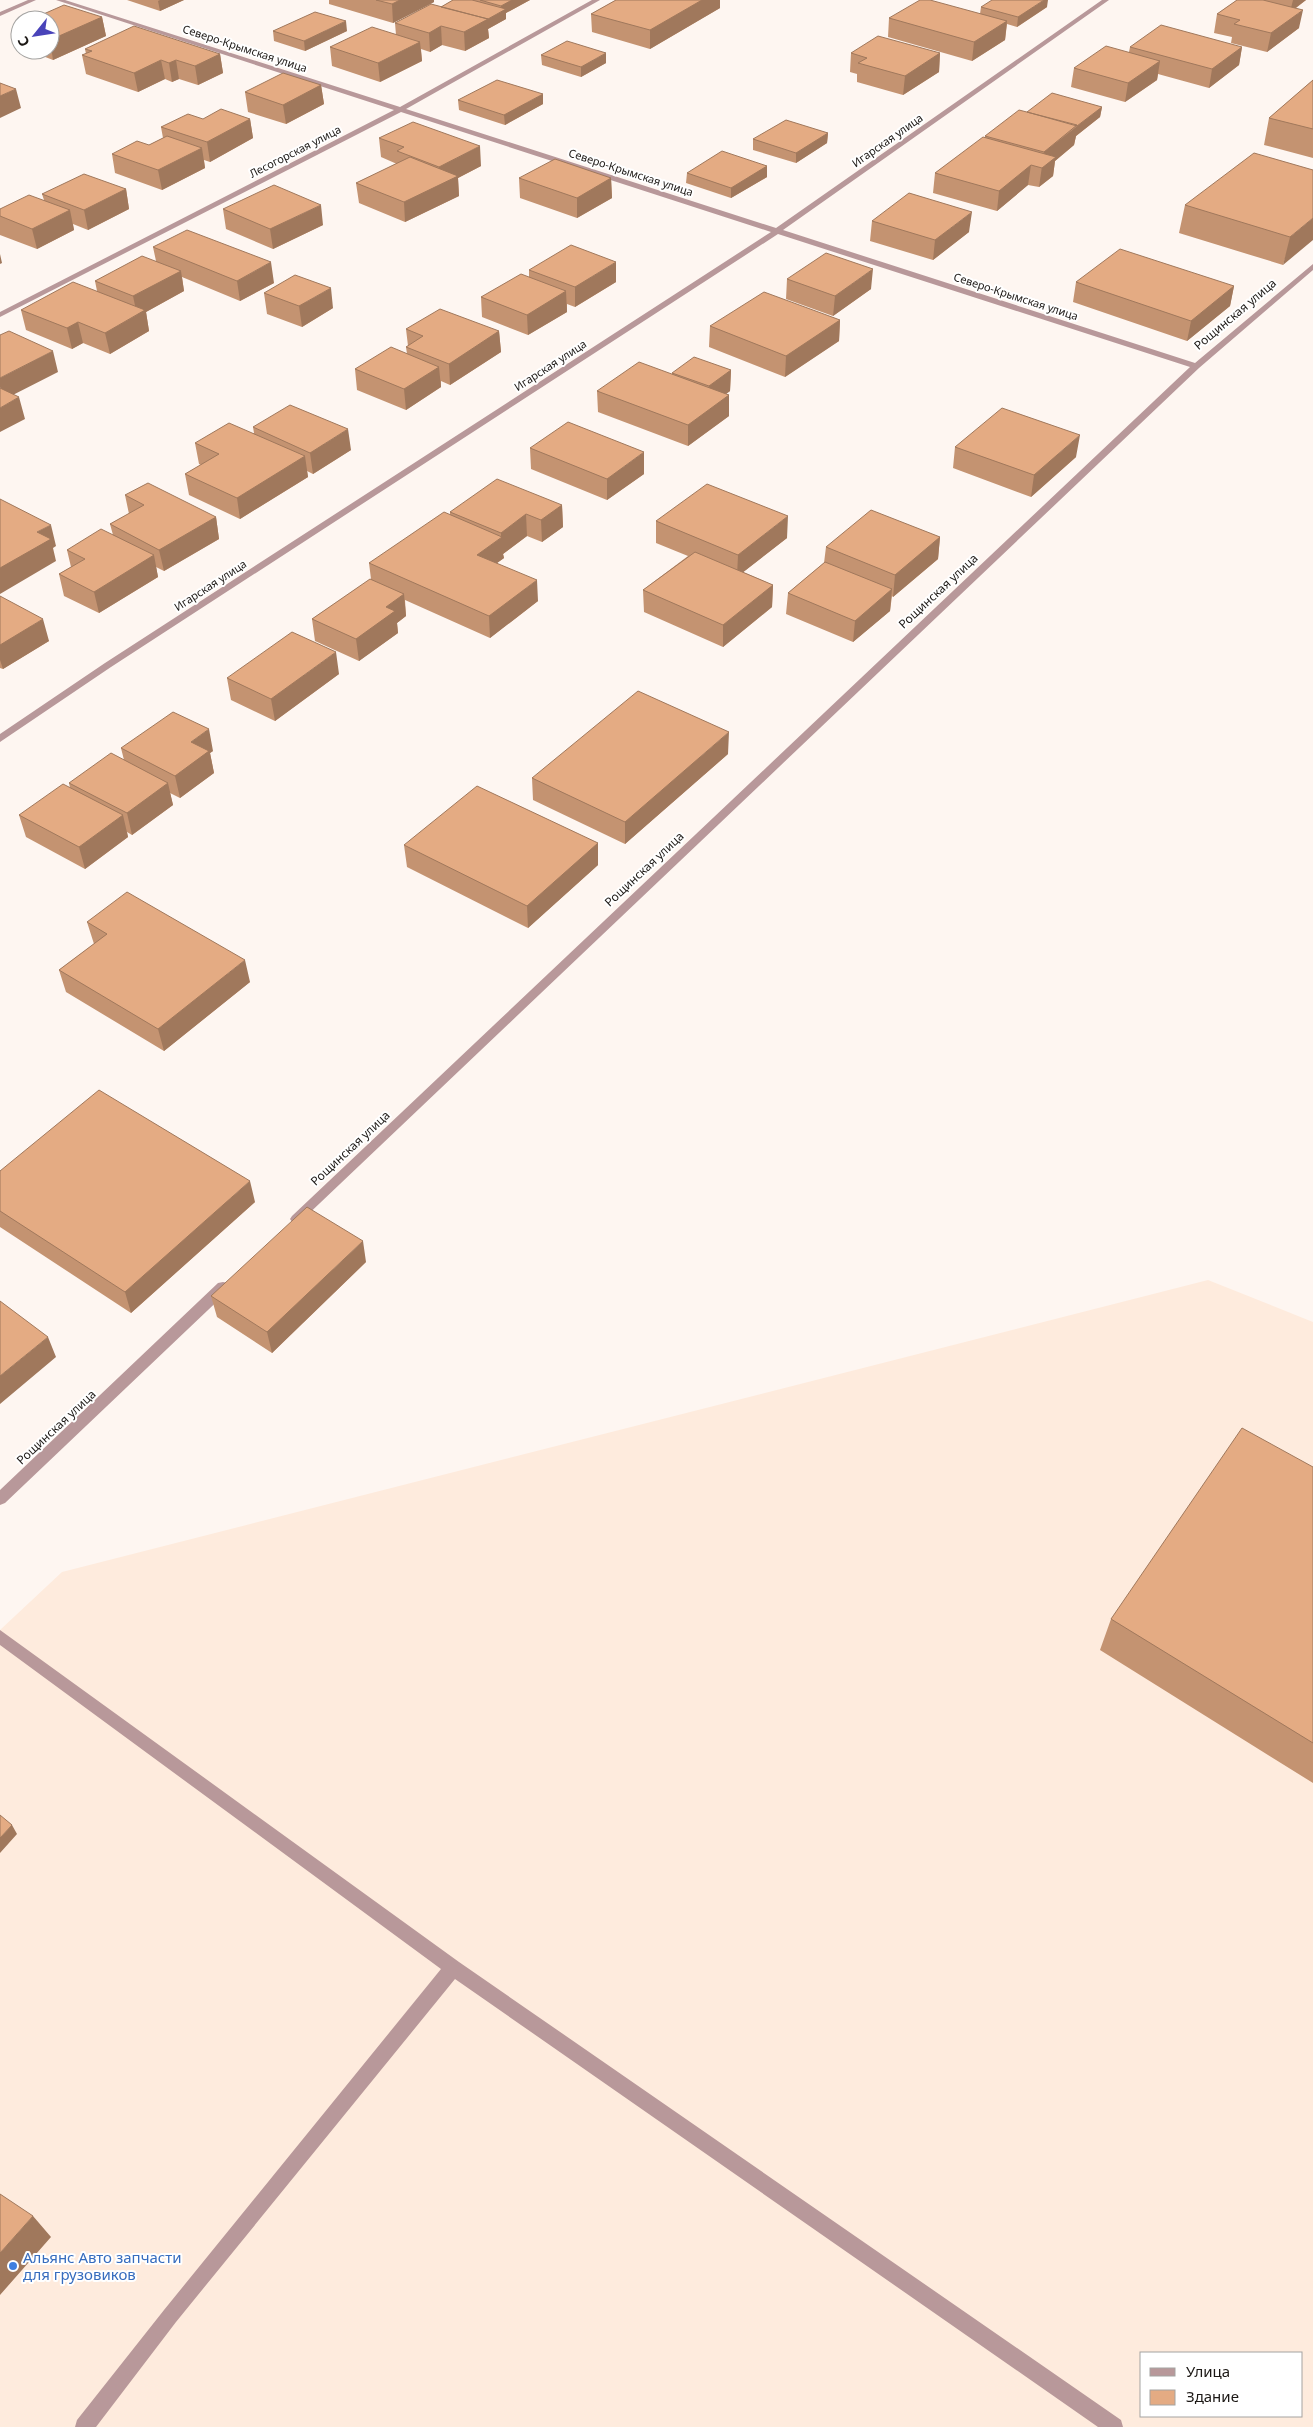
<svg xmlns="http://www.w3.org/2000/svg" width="1313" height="2427" viewBox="0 0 1313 2427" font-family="'Noto Sans',sans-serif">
<rect width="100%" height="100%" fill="#fef6f1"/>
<path fill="#feebdd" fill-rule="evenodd" d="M1208,1280L1313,1322V2427H0V1630L62,1572ZM1142,2353H1302V2416H1142Z"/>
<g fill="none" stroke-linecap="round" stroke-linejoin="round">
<path fill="#b8989a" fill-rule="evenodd" d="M0,1630L459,1962L1121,2420L1123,2427H1098L455,1979L176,2322L96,2427H75L77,2420L164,2310L441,1969L0,1645Z"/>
<path fill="#b8989a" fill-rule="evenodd" d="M28,0H36L0,16V12Z
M56,0H65L400,107L592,0H600L406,109L776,228L1102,0H1109L783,230L1195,363L1313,264V270L1199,368L300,1222H292L290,1219L292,1216L1190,367L778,234L111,667L0,742V734L105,663L771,232L401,112L0,317V312L394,110Z
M223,1282L228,1283L229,1287L228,1291L5,1503L0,1505V1490L218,1283Z"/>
</g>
<path fill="#c49371" d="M127,0H184L160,11Z
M329,0H434V2L393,23L329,4Z
M453,0H530L506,13V19L488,29L489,38L465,51L442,45L430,52L421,49L422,61L380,82L332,66L330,47L396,35L395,23L441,7Z
M616,0H720V8L650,49L592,32L591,14Z
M1237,0H1306L1296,8L1299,28L1267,52L1231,43L1232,37L1214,33L1217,14Z
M981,7H1047L1017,27L1007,24L1005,40L972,61L888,37L889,18L980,14Z
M102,17L106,36L53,60L35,53L34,50H50V20Z
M273,31H347L305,51L274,41Z
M1130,47H1242L1239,65L1209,88L1158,74L1157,80L1125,102L1071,87L1074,68L1129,52Z
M85,49L220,54L223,73L198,85L179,79L172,82L165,79L138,92L86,74L82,55L86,54Z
M851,53H940L939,72L903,95L857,82V74L850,72Z
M541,55L606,63L581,77L542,65Z
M1313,80V158L1264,145L1269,118Z
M321,85L324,104L286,124L248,112L245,92Z
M458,100L543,104L505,125L459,110Z
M1102,107L1100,117L1076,136L1074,145L1055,161L1053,176L1039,187L1028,185L997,211L933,193L935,173L985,137V136L1027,112Z
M203,119H250L253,138L210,162L204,160L205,168L162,190L115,173L112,154L149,145L163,138L161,127Z
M828,133L827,143L796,163L753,150V139Z
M379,138L481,166L458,178L459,196L405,222L359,203L356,183L397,164L381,157Z
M767,166V177L731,198L686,183L687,173Z
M1313,170L1283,265L1179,233L1185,205Z
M519,178H611L612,198L577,218L520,198Z
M126,189L129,209L88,230L73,224L74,230L37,249L0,235V209L44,200L42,194Z
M223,209L323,225L273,249L226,229Z
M872,221L969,232L933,260L870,241Z
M153,247L274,283L240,301L182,277L184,291L146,312L149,331L110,354L83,343L72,349L26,330L21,310L97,291L95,281L156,261Z
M529,270L616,282L575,307L567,304V312L528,335L482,317L481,297L529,277Z
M787,279L871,289L833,316L786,299Z
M1076,282L1234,286L1230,306L1187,341L1073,302Z
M264,293L333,308L302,327L267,314Z
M840,320L839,341L785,377L709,347L710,326Z
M406,329L499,331L501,352L450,385L441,381V387L406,410L357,390L355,369L407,354L406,347L408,346Z
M731,370L730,391L726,394L729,395V416L688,446L598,412L597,391L672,374V373Z
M253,427L351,450L313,474L307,471L308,477L240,519L189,495L185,474L201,465L199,464L195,443L254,433Z
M955,447L1076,457L1031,497L953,468Z
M530,448L644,474L607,500L531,469Z
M125,495L216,517L219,539L164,571L156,567L158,577L99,613L64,596L59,574L71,567L67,550L113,535L110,524L129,514Z
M562,505L563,527L542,542L527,536L503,554L504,558L497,563L538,601L490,638L405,600L406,616L397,623L398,633L359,661L315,641L312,619L371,579L369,563L450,515V512Z
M656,521L787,538L743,572L773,585L772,607L723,647L644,612L643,590L688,556L656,543Z
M940,537L938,559L893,597L892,596L890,611L853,642L786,614L788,593L824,563L826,547Z
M0,596L49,641L3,669L0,668Z
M339,674L275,721L231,700L227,678Z
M121,748L213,751L210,753L214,773L180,798L170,793L173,805L132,835L127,832L128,837L85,869L26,837L19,815L70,788L69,783L124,760Z
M728,754L625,844L533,800L532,778Z
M598,843V865L528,928L407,867L404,845Z
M87,922L250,982L164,1051L66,992L59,970L94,944Z
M0,1171L255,1202L131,1313L0,1227Z
M366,1262L272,1353L217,1317L211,1296Z
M1313,1467V1783L1100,1650L1111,1619Z"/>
<path fill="#a0785c" d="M160,0H184L160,11L158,1Z
M400,0H434V2L393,23L392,4Z
M512,0H530L506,13V19L488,29L489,38L465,51L464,32L501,12V6Z
M702,0H720V8L650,49V30Z
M1044,0H1048L1047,7L1017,27L1018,17Z
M1293,0H1306L1290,12Z
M1303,10L1299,28L1267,52L1271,33Z
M102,17L106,36L53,60L50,40Z
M346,21L347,31L305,51L304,41Z
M1007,21L1005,40L972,61L974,42Z
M441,26L442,45L430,52L429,33Z
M420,42L422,61L380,82L378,63Z
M1242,47L1239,65L1209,88L1212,69Z
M606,53V63L581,77V67Z
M940,53L939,72L903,95L905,76Z
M220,54L223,73L198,85L195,66Z
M161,60L165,79L138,92L134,73Z
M176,60L179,79L172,82L169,63Z
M1160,61L1157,80L1125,102L1128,83Z
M321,85L324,104L286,124L283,105Z
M16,89L21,108L0,118V96Z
M543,94V104L505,125L504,115Z
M1102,107L1100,117L1076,136L1074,145L1055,161L1053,176L1039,187L1044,152Z
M250,119L253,138L210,162L207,142Z
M828,133L827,143L796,163V153Z
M480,146L481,166L458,178L459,196L405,222L404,202L440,184L439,167Z
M202,148L205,168L162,190L158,170Z
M1031,165L1028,185L997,211L999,191Z
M767,166V177L731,198V188Z
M611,178L612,198L577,218V198Z
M126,189L129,209L88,230L84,210Z
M321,205L323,225L273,249L270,229Z
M70,210L74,230L37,249L32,229Z
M972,212L969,232L933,260L935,240Z
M1313,218V240L1283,265L1290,237Z
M0,254L2,263L0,264Z
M271,262L274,283L240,301L237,281Z
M616,262V282L575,307V287Z
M873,269L871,289L833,316L835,296Z
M181,271L184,291L146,312L149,331L110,354L105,333L137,315L133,296Z
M1234,286L1230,306L1187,341L1191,321Z
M331,288L333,308L302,327L299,306Z
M566,291L567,312L528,335L527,315Z
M840,320L839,341L785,377L786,356Z
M78,322L83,343L72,349L67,328Z
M499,331L501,352L450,385L449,364Z
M53,351L58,372L3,400L0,387V378Z
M439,367L441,387L406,410L404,389Z
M731,370L730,391L708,407L709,386Z
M729,395V416L688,446V425Z
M19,397L25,419L0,432V408Z
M348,429L351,450L313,474L310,453Z
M1080,435L1076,457L1031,497L1034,475Z
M644,452V474L607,500V479Z
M305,456L308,477L240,519L237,498Z
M562,505L563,527L542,542L541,520Z
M526,514L527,536L503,554L504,558L479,576L477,555L501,538V533Z
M788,516L787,538L737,577L738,555Z
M216,517L219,539L164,571L159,550Z
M51,525L56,546L53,548L56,561L0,594V568L37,532Z
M940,537L938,559L893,597L895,575Z
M154,555L158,577L99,613L94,592Z
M537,580L538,601L490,638L489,616Z
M773,585L772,607L723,647V625Z
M892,589L890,611L853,642L855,621Z
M404,594L406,616L397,623L398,633L359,661L356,639L386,607Z
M43,619L49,641L3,669L0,660V645Z
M336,652L339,674L275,721L271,699Z
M209,729L213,751L210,753L214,773L180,798L175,776L191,742Z
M729,732L728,754L625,844V822Z
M168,783L173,805L132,835L127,813Z
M123,815L128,837L85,869L79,847Z
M598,843V865L528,928L527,906Z
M245,960L250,982L164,1051L158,1029Z
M250,1181L255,1202L131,1313L125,1292Z
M363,1241L366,1262L272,1353L267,1332Z
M48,1337L56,1357L0,1404V1376Z
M12,1825L17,1834L0,1853V1838Z
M33,2216L51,2237L0,2295V2253Z"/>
<path fill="#e4ab83" stroke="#a0785c" d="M376,0H400L392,4Z
M453,0H472L506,9L488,19L441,7Z
M480,0H512L501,6Z
M616,0H702L650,30L591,14Z
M920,0H930L1007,21L974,42L889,18Z
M992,0H1044L1018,17L981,7Z
M1237,0H1263L1303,10L1271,33L1234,24L1240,20L1217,14Z
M431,4L488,19L464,32L441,26L429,33L395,23Z
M64,5L102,17L50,40V20H30Z
M315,12L346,21L304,41L273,31Z
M1161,25L1242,47L1212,69L1130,47Z
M134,26L220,54L195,66L176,60L169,63L161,60L134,73L82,55L92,51L85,49Z
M372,27L420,42L378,63L330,47Z
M878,36L940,53L905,76L858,63L867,58L851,53Z
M567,41L606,53L581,67L541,55Z
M1106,46L1160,61L1128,83L1074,68Z
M283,73L321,85L283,105L245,92Z
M497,80L543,94L504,115L458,100Z
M1313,80V129L1269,118Z
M0,83L16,89L0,96Z
M1052,93L1102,107L1077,126L1027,112Z
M221,109L250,119L207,142L161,127L188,114L203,119Z
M1019,110L1077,125L1044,152L985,136Z
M786,120L828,133L796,153L753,139Z
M413,122L480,146L439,167L397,151L404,147L379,138Z
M167,136L202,148L158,170L112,154L137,141L149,145Z
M983,137L1056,157L1042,168L1031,165L999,191L935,173Z
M722,151L767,166L731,188L687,173Z
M1254,153L1313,170V218L1290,237L1185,205Z
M410,157L458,176L404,202L356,183Z
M555,159L611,178L577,198L519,178Z
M84,174L126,189L84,210L42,194Z
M274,185L321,205L270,229L223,209Z
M909,193L972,212L935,240L872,221Z
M29,195L70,210L32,229L0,216V209Z
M187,230L271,262L237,281L153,247Z
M571,245L616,262L575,287L529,270Z
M1120,249L1234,286L1191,321L1076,282Z
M826,253L873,269L835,296L787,279Z
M142,256L181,271L133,296L95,281Z
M521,274L566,291L527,315L481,297Z
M295,275L331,288L299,306L264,293Z
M73,282L145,310L105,333L78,322L67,328L21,310Z
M764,292L840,320L786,356L710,326Z
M440,309L499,331L449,364L406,347L423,336L406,329Z
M9,331L53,351L0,378V335Z
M391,347L439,367L404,389L355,369Z
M694,357L731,370L709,386L672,373Z
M639,362L729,395L688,425L597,391Z
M0,388L19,397L0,408Z
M290,405L348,429L310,453L253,427Z
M1002,408L1080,435L1034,475L955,447Z
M568,422L644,452L607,479L530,448Z
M229,423L305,456L237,498L185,474L219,454L195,443Z
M497,479L562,505L541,520L526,514L501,533L450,512Z
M148,483L216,517L159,550L110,524L144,505L125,495Z
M707,484L788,516L738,555L656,521Z
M0,499L51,525L37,532L51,539L0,568Z
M871,510L940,537L895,575L826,547Z
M444,512L502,537L477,555L537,580L489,616L369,563Z
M101,529L154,555L94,592L59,574L85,559L67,550Z
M695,552L773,585L723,625L643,590Z
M825,562L892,589L855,621L788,593Z
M370,579L404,594L386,607L395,611L356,639L312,619Z
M0,596L43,619L0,645Z
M292,632L336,652L271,699L227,678Z
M638,691L729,732L625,822L532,778Z
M173,712L209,729L191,742L209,751L175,776L121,748Z
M111,753L168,783L127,813L69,783Z
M63,784L123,815L79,847L19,815Z
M477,786L598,843L527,906L404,845Z
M127,892L245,960L158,1029L59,970L107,934L87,922Z
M99,1090L250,1181L125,1292L0,1211V1171Z
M307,1207L363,1241L267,1332L211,1296Z
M0,1301L48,1337L0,1376Z
M1242,1428L1313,1467V1743L1111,1619Z
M0,1815L12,1825L0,1838Z
M0,2194L33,2216L0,2253Z"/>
<circle fill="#3f7fe0" stroke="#fff" stroke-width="2" cx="13" cy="2266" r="5"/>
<g text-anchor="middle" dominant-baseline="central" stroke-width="4" stroke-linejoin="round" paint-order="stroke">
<g font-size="11" fill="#1c1815" stroke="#fff">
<text transform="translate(245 48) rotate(18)">Северо-Крымская улица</text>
<text transform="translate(887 140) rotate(-35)">Игарская улица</text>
<text transform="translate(295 151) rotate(-27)">Лесогорская улица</text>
<text transform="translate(631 172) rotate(18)">Северо-Крымская улица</text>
<text transform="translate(1016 296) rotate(18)">Северо-Крымская улица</text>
<text transform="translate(550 365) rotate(-33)">Игарская улица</text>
<text transform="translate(210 585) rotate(-33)">Игарская улица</text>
</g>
<g font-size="12" fill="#1c1815" stroke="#fff">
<text transform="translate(1235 314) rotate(-40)">Рощинская улица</text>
<text transform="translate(938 591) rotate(-43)">Рощинская улица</text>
<text transform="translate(644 869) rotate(-43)">Рощинская улица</text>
<text transform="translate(350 1148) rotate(-43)">Рощинская улица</text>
<text transform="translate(56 1427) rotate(-43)">Рощинская улица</text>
</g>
<g font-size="15" fill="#366cbe" stroke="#fff" text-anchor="start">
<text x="23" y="2257">Альянс Авто запчасти<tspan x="23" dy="17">для грузовиков</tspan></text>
</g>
</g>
<rect x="1140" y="2352" width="162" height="65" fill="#ffffff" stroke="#a4a3a1"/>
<rect x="1150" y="2368" width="25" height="8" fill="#b8989a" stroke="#a4a3a1"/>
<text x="1186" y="2377" font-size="15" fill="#1c1815">Улица</text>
<rect x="1150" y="2390" width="25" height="15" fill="#e4ab83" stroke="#a4a3a1"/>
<text x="1186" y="2402" font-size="15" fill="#1c1815">Здание</text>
<g transform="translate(35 35) rotate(240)"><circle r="24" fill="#ffffff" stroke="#a4a3a1"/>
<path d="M0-4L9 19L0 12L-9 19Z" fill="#4943b9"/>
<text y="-8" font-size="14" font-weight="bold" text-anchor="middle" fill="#1c1815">С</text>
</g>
</svg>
